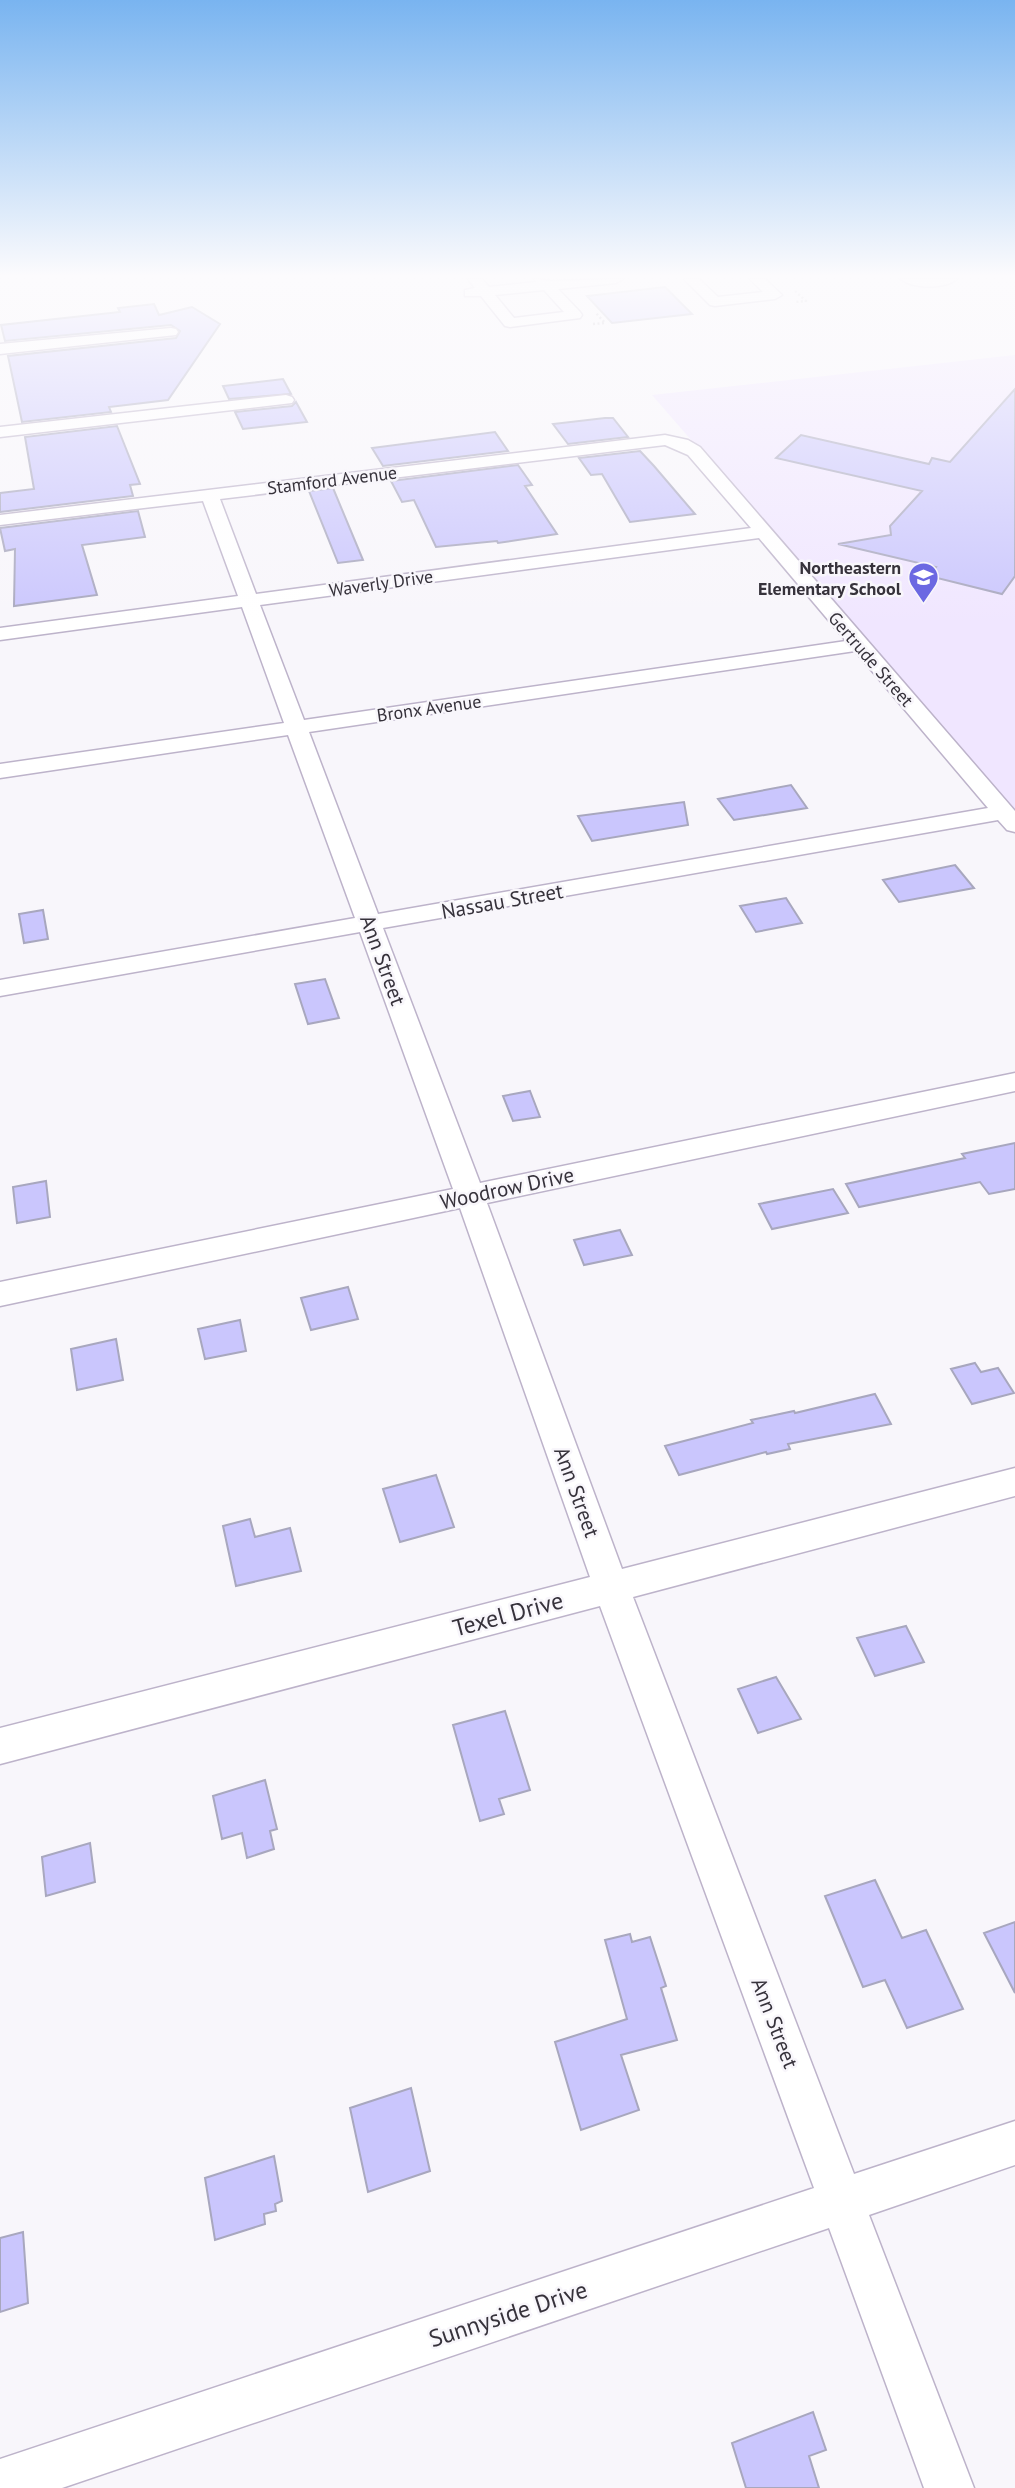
<svg xmlns="http://www.w3.org/2000/svg" width="1015" height="2488" viewBox="0 0 1015 2488" font-family="'PT Sans',sans-serif">
<rect width="100%" height="100%" fill="#f8f6fb"/>
<path fill="#f0e6ff" d="M1015,355V813L652,395Z"/>
<path fill="#cac6fd" stroke="#a8a7be" stroke-width="2" d="M665,287L692,314L612,323L587,296Z
M154,304L159,315L192,307L220,324L168,400L109,407L111,412L22,422L8,356L176,338L180,331L171,325L5,341L1,325L120,312L118,308Z
M283,379L291,394L229,399L223,386Z
M1015,389V576L1002,594L929,576L936,567L838,544L891,535L890,526L922,491L776,458L801,435L929,464L932,458L950,462Z
M296,402L307,422L243,429L235,412L292,406Z
M605,418H613L628,437L568,444L553,424Z
M117,426L140,484L130,485L133,496L0,512V493L34,489L25,437Z
M495,432L508,451L383,466L372,448Z
M640,451L654,466L695,514L630,522L602,474L591,475L579,458Z
M518,465L532,485L525,486L557,534L498,543L497,541L436,547L414,500L402,502L391,481Z
M333,488L363,560L338,563L309,491Z
M138,511L145,537L82,545L97,595L14,606L15,549L5,551L0,528Z
M791,785L807,808L734,820L718,799Z
M684,802L688,825L592,841L578,816Z
M955,865L974,888L899,902L883,880Z
M786,898L802,923L756,932L740,906Z
M43,910L48,939L24,943L19,914Z
M325,979L339,1018L308,1024L295,984Z
M530,1091L540,1117L513,1121L503,1096Z
M1015,1143V1189L989,1194L980,1182L859,1207L846,1184L965,1158L962,1154Z
M46,1181L50,1217L17,1223L13,1187Z
M833,1189L848,1213L772,1229L759,1204Z
M620,1230L632,1255L584,1265L574,1240Z
M348,1287L358,1319L311,1330L301,1298Z
M240,1320L246,1351L205,1359L198,1329Z
M116,1339L123,1380L77,1390L71,1349Z
M975,1363L981,1372L998,1368L1014,1393L972,1404L951,1369Z
M875,1394L891,1424L788,1444L790,1449L767,1454L766,1452L679,1475L665,1446L753,1423L751,1420L794,1411L795,1413Z
M436,1475L454,1527L400,1542L383,1489Z
M250,1519L255,1537L290,1528L301,1571L236,1586L223,1526Z
M906,1626L924,1662L875,1676L857,1638Z
M776,1677L801,1719L758,1733L738,1689Z
M505,1711L530,1790L499,1799L504,1814L480,1821L453,1725Z
M265,1780L277,1829L270,1831L274,1849L247,1858L242,1833L222,1839L213,1796Z
M90,1843L95,1882L46,1896L42,1857Z
M875,1880L902,1938L926,1930L963,2009L907,2028L885,1980L863,1987L825,1896Z
M1015,1922V1993L984,1933Z
M630,1934L632,1942L650,1937L666,1986L661,1988L677,2040L621,2055L639,2110L581,2130L555,2042L627,2019L605,1940Z
M411,2088L430,2171L368,2192L350,2108Z
M274,2156L282,2201L275,2204L276,2211L264,2214L265,2224L215,2240L205,2178Z
M23,2232L28,2303L0,2312V2238Z
M813,2412L826,2450L809,2456L819,2488H746L732,2443Z"/>
<g fill="none" stroke-linecap="round" stroke-linejoin="round">
<defs>
<path id="minor" d="M468,279H482L489,287L536,282L534,279L551,281L623,279L616,283L558,289L580,312L582,315L580,318L510,327L505,326L481,296H465V290L475,288ZM544,290L564,312L514,318L495,295Z
M684,279H699L718,297L763,292L750,279H765L782,295L775,299L715,306L710,305Z
M901,279H957C945,289 913,289 901,279Z
M171,328L176,329L178,332L176,335L0,354V344Z
M286,395L292,397L294,400L292,403L0,437V427Z
M665,435L688,440L700,447L1015,811V832L1007,830L998,820L383,928L480,1183L1015,1073V1091L487,1203L622,1569L1015,1468V1496L633,1597L854,2174L1015,2121V2165L869,2215L974,2488H924L829,2228L62,2488H0V2459L814,2188L600,1606L0,1764V1728L590,1577L460,1208L0,1306V1282L453,1189L360,932L0,996V980L355,918L288,735L0,778V764L284,723L242,607L0,640V628L238,596L203,501L0,525V515ZM665,445L688,455L751,528L256,594L220,499ZM759,538L846,641L304,720L260,605ZM855,651L988,808L378,914L309,732Z"/>
</defs>
<use href="#minor" stroke="#bdb3ca" stroke-width="3"/>
<path stroke="#bcb9c0" stroke-width="2.5" stroke-dasharray="2 2.5" stroke-linecap="butt" d="M795,291L806,301L795,302
M593,324L605,323L595,312"/>
<use href="#minor" fill="#fff" fill-rule="evenodd"/>
</g>
<linearGradient id="sky" x2="0" y2="1"><stop stop-color="#79b4f0"/><stop offset="0.44" stop-color="#fcfbfd"/><stop offset="1" stop-color="#fcfbfd" stop-opacity="0"/></linearGradient>
<rect width="1015" height="627" fill="url(#sky)"/>
<defs>
<symbol id="school-pin" viewBox="-11 -11 22 30"><path d="M0 17L-7.5 6A9.5 9.5 0 1 1 7.5 6Z" fill="#6b68e2" stroke="#f8f6fb"/><path d="M0-5L7-2L0 1L-7-2ZM-4 1L0 2.5L4 1V4Q0 6-4 4Z" fill="#fff"/></symbol>
</defs>
<g fill-rule="evenodd">
<use href="#school-pin" x="906" y="560" width="35" height="47"/>
</g>
<g text-anchor="middle" dominant-baseline="central" stroke-width="5" stroke-linejoin="round" paint-order="stroke">
<g font-size="18" fill="#36323b" stroke="#f8f6fb">
<text transform="translate(332 480) rotate(-7)">Stamford Avenue</text>
<text transform="translate(381 583) rotate(-8)">Waverly Drive</text>
<text transform="translate(871 659) rotate(49)">Gertrude Street</text>
<text transform="translate(429 708) rotate(-8)">Bronx Avenue</text>
</g>
<g font-size="18" font-weight="bold" fill="#36323b" stroke="#f8f6fb" text-anchor="end">
<text x="901" y="567">Northeastern<tspan x="901" dy="21">Elementary School</tspan></text>
</g>
<g font-size="21" fill="#36323b" stroke="#f8f6fb">
<text transform="translate(502 901) rotate(-10)">Nassau Street</text>
<text transform="translate(383 960) rotate(70)">Ann Street</text>
<text transform="translate(507 1188) rotate(-12)">Woodrow Drive</text>
<text transform="translate(577 1492) rotate(70)">Ann Street</text>
<text transform="translate(775 2023) rotate(69)">Ann Street</text>
</g>
<g font-size="24" fill="#36323b" stroke="#f8f6fb">
<text transform="translate(508 1614) rotate(-15)">Texel Drive</text>
<text transform="translate(508 2314) rotate(-18)">Sunnyside Drive</text>
</g>
</g>
</svg>
